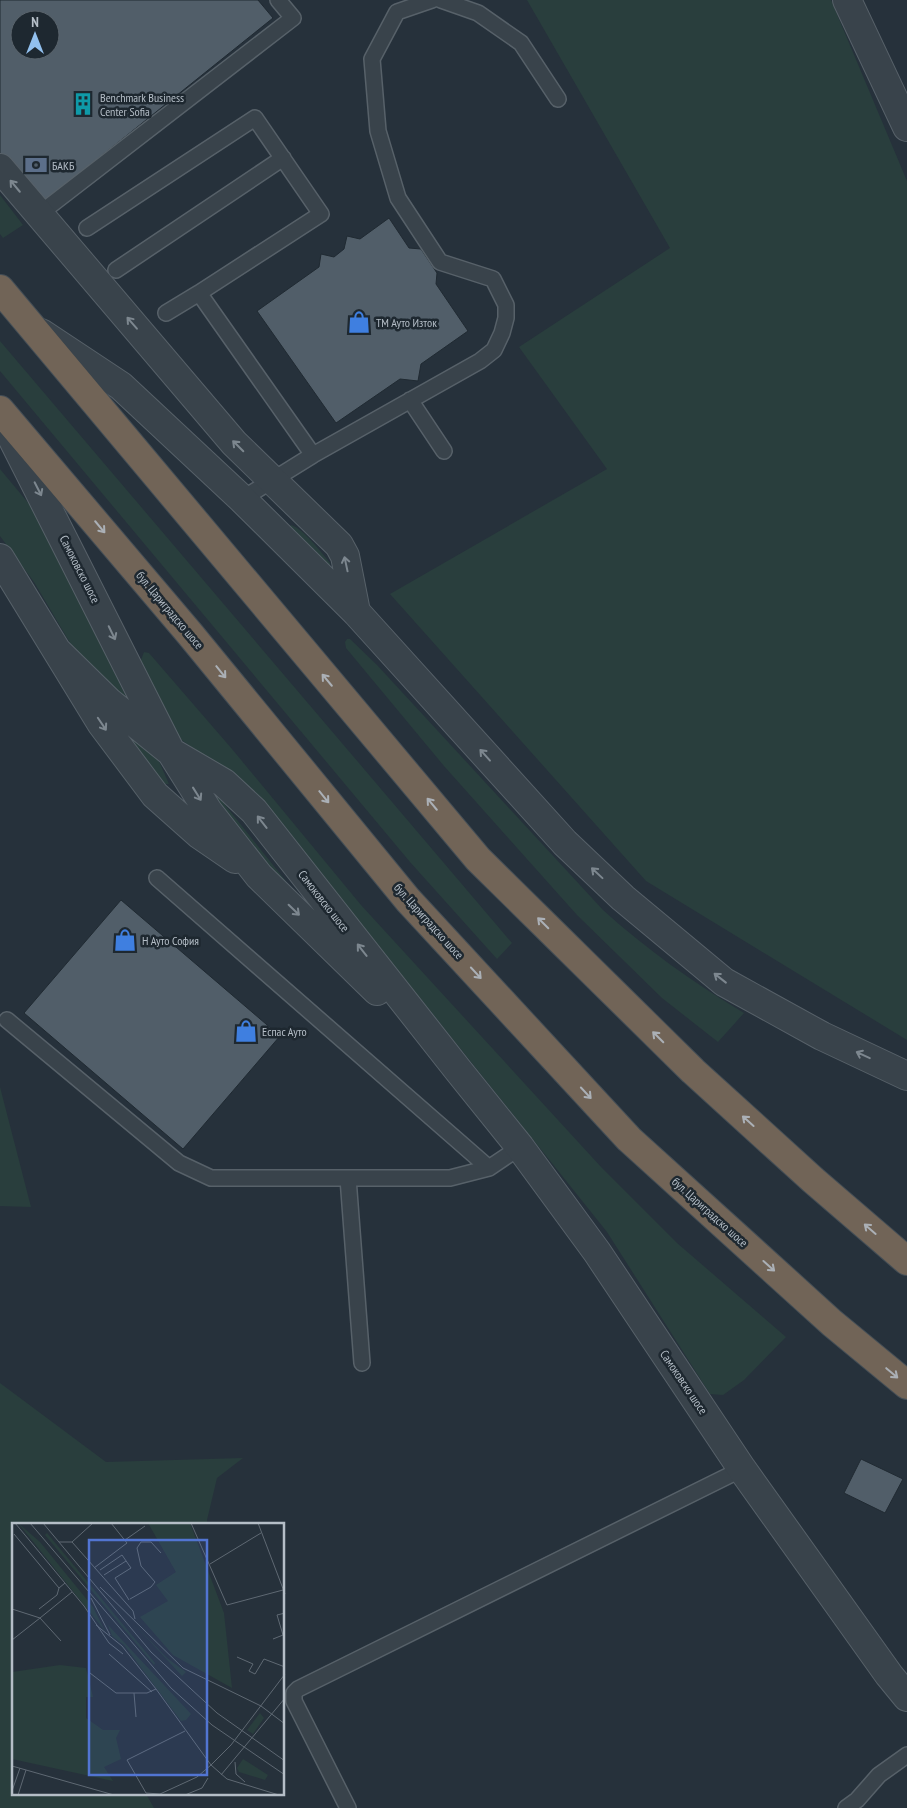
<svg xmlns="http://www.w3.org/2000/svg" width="907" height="1808" viewBox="0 0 907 1808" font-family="'PT Sans Narrow',sans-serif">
<rect width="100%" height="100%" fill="#26313b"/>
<path fill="#293e3d" d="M527,0H831L907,181V1040L646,881L390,594L607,469L519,347L670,248Z
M0,195L23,225L3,238L0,234Z
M0,341L512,943L497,959L410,862L0,371Z
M0,469L35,511L64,566L127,699V704L79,658L34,582L0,536Z
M291,525C304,529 321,552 330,563V566L328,568L289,528Z
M347,639H350L377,665L603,910C646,949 694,983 744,1013L718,1042L662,998L577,915L444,766L346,648L345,642Z
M144,652L149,653L232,749L361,905L602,1168L677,1243L786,1337L744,1380L723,1395L710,1394L607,1232L312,863L236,779L176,736L165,720L141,660Z
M126,732L158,759L169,784H164C151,769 131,752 126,732Z
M214,793L218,796L285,880L295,896L293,898L211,794Z
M0,1087L31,1207L0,1206Z
M0,1383L106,1462L243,1458L217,1478L207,1520V1524H14V1794H146L154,1808H0Z"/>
<path fill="#515e69" stroke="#202a32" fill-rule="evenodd" d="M0,0H258L273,18L39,206L0,158ZM20,20H50V50H20Z
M389,218L409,248L421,249L437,273L436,284L468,331L421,364L418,381L400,379L336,423L257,311L319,267L321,254L334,257L344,249L347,236L360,239Z
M121,900L280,1036L183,1149L24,1013Z
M861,1459L903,1479L885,1513L844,1493Z"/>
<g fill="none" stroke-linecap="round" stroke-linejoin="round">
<defs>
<path id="lane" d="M441,0L478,13L521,43L558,99
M38,215L293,18L278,0
M87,228L255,118L321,214L199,293L313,455L242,499
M116,270L283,158
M166,313L199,293
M410,400L444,451
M313,455L480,361L494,350L502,333L506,318V305L493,279L440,262L398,198L378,131L372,59L397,12L432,0
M157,878L489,1168
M7,1020L179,1163L211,1178H450L489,1168L520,1147
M348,1178L362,1363
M348,1808L294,1701V1693L298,1689L742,1469
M846,1808L857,1800L879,1775L907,1755"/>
<path id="street" d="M847,0L907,127
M0,168L234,443L339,545L345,556L356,612
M41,333L121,386L242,499L356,612L565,843L623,898L724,982L822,1036L907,1076
M5,424L171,752L208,811L259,876L377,991
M0,558L101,723L155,795L200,835L235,859
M58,652L109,702L171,752L224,783L254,811L458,1070L520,1147L597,1252L742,1469L889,1675L907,1697"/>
<path id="highway" d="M0,289L478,859L693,1071L813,1180L907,1261
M0,410L190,634L408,900L629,1139L832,1323L907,1385"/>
</defs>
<use href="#lane" stroke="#576169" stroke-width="18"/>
<use href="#street" stroke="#576169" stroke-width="30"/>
<use href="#highway" stroke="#444e56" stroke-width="30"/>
<use href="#lane" stroke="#39434b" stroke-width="15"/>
<use href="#street" stroke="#39434b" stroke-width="28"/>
<use href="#highway" stroke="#716457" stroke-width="28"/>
</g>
<defs><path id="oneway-shaft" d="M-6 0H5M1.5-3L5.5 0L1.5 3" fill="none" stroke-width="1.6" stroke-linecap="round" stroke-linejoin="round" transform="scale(1.25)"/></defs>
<g stroke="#7d878f">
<use href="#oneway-shaft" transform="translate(15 186) rotate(-130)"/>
<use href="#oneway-shaft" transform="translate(132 323) rotate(-131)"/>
<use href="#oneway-shaft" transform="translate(238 446) rotate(-135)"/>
<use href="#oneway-shaft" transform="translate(38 489) rotate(63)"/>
<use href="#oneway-shaft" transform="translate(346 564) rotate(-102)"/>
<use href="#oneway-shaft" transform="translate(112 633) rotate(64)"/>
<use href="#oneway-shaft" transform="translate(102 724) rotate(56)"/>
<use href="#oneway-shaft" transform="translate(485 755) rotate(-132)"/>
<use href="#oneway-shaft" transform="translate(197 794) rotate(58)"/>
<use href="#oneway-shaft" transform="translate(262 822) rotate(-128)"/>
<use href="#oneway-shaft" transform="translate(597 873) rotate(-137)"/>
<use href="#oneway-shaft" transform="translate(294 910) rotate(44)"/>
<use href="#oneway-shaft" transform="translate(362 950) rotate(-128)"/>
<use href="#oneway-shaft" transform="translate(720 978) rotate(-142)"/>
<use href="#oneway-shaft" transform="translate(863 1055) rotate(-155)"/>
</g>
<g stroke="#abb0b6">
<use href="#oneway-shaft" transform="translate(100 527) rotate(50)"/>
<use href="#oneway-shaft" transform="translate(221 672) rotate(51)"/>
<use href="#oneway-shaft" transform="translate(327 680) rotate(-130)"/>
<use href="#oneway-shaft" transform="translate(324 797) rotate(51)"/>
<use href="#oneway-shaft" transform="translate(432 804) rotate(-130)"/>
<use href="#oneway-shaft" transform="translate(543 923) rotate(-135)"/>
<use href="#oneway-shaft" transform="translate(476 973) rotate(47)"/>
<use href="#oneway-shaft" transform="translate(658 1037) rotate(-135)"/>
<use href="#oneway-shaft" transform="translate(586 1093) rotate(47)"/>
<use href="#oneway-shaft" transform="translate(748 1121) rotate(-138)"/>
<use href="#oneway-shaft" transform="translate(870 1229) rotate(-139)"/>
<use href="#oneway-shaft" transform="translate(769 1266) rotate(42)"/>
<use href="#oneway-shaft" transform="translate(892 1373) rotate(40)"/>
</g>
<defs>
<symbol id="building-bare" viewBox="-9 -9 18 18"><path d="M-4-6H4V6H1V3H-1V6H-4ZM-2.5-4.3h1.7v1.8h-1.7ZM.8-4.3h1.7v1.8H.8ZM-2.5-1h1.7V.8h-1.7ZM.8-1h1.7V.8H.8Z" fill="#0f9aa8" stroke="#1e2830" stroke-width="2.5" paint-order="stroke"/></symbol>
<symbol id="bank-bare" viewBox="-9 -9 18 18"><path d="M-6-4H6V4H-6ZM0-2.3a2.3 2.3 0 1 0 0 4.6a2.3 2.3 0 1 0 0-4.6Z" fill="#5c6f8a" stroke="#1e2830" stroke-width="2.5" paint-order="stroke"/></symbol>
<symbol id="shop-bare" viewBox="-9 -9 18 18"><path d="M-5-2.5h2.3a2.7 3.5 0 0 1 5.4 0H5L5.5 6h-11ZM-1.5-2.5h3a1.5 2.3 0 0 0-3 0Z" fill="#3f7fe0" stroke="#1e2830" stroke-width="2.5" paint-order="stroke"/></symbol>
</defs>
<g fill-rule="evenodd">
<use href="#building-bare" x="67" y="88" width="32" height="32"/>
<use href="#bank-bare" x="20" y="149" width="32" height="32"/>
<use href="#shop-bare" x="343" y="306" width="32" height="32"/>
<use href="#shop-bare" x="109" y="924" width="32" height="32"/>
<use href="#shop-bare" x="230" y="1015" width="32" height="32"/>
</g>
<g text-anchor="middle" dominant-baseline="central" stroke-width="5" stroke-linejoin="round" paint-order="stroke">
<g font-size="12" fill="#b5bec7" stroke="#1e2830" text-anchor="start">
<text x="100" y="97">Benchmark Business<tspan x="100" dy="14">Center Sofia</tspan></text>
<text x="52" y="165">БАКБ</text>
<text x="376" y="322">ТМ Ауто Изток</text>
<text x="142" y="940">Н Ауто София</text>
<text x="262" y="1031">Еспас Ауто</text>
</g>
<g font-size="12" fill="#b5bec7" stroke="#1e2830">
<text transform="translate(80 569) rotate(63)">Самоковско шосе</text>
<text transform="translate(170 610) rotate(50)">бул. Цариградско шосе</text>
<text transform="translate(324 901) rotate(52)">Самоковско шосе</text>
<text transform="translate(429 921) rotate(48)">бул. Цариградско шосе</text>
<text transform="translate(710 1212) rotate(42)">бул. Цариградско шосе</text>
<text transform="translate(684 1382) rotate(56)">Самоковско шосе</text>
</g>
</g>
<g transform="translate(12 1523)">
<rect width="272" height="272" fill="#26313b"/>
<path d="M6,0L28,19L81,84L93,108ZM136,0H178L212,90L220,165L161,132L128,94L156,78L144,62L164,49ZM35,10L143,140L142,142L33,12ZM122,101L155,135L174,149L170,153ZM96,102L179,191L174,197L169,198L112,122L100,113ZM48,142L74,145L81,174H74V195L91,207H108L104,215L109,236L92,244L101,258L0,236V149ZM248,190L252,195L241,211L235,207ZM231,236L256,252L253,257L227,249L225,245Z" fill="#293e3d"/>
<path fill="none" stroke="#5f6973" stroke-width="1" d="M3,0L72,83L97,120L111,131M18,0L159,165L200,202L273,252M31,0L139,129L205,190L273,238M179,0L215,82L271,67M246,0L273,71M2,11L47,65L53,60M113,17L133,3M47,19H60L81,0M60,19L121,88L123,96M198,41L249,10M82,45L115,20L99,0M88,47L110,32L119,45L103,55L117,77M92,52L114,38M88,64L171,145L249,183L273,201M79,75L98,112M118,76L139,64L143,59L129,43L125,25L129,19H139L149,30M0,86L28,95L60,69M27,86L45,72L47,65M84,102L110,123L144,166L199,242L185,254L148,271L134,270L115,237L173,208M261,116L271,112L265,92L273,90M0,117L28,95L49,118M97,131L140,169M225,134L241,141L237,148L243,151L252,136L273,144M78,150L104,170H135L144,166M122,170L124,194M223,239L224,251L233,259M0,243L102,272M209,252L273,175M0,268L8,245M6,272L14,247M173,272L190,265L196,255M267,272L215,256L199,242L219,222L273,151"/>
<path fill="#5275d2" fill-opacity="0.15" stroke="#5275d2" stroke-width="2.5" d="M77,17H195V252H77Z"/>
<rect width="272" height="272" fill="none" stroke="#b5bec7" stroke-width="2.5"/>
</g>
<g transform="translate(35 35)"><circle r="24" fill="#1e2830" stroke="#5a646c"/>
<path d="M0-4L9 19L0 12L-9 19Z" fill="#92c0ee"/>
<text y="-8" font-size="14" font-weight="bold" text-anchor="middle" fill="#b5bec7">N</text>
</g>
</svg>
